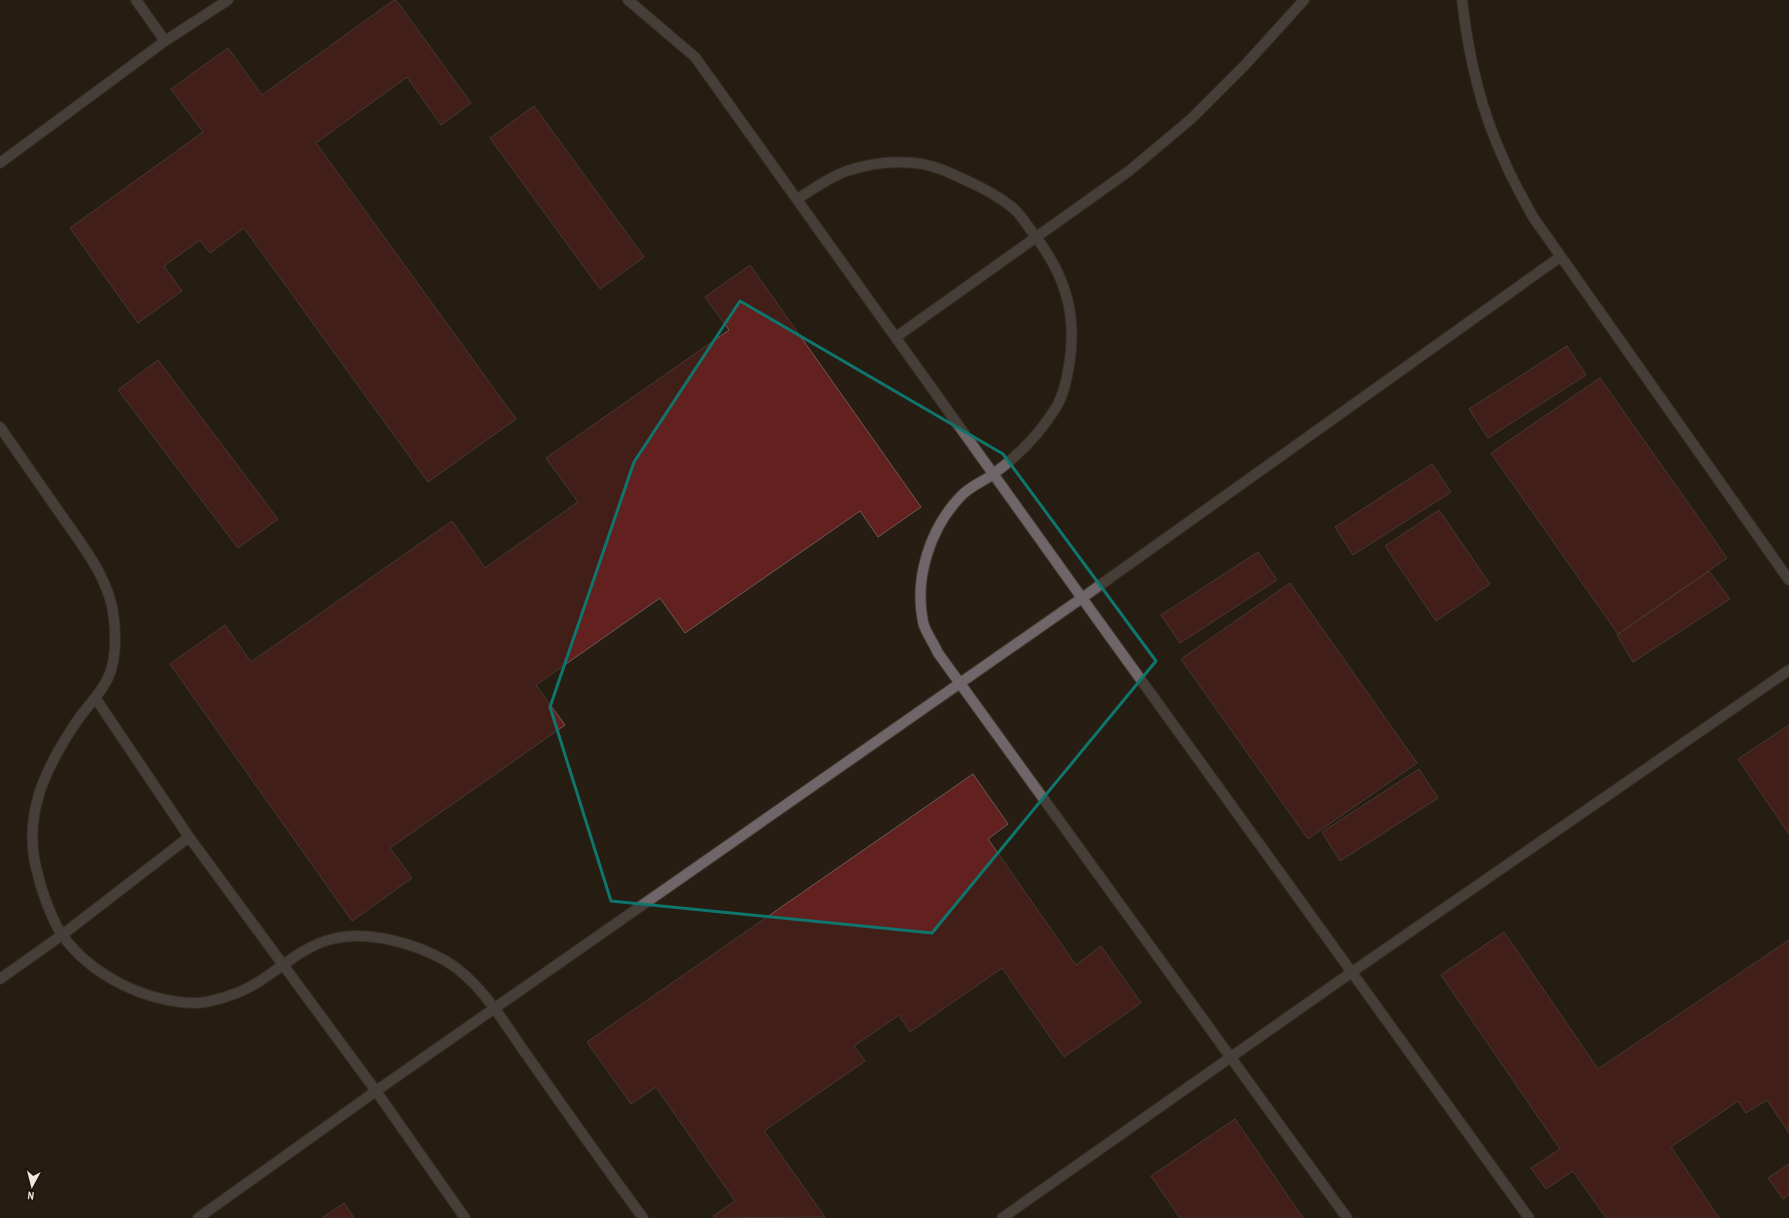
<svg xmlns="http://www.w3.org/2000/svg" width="1789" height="1218" viewBox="0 0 1789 1218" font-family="'Archivo Narrow',sans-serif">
<rect width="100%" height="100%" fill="#271d13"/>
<path fill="#62211e" stroke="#6d5b59" d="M394,0H396L471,103L441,125L407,77L316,143L516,419L428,482L244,228L210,253L200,240L164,266L182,291L138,323L70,228L203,132L171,89L228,48L262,95Z
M534,106L644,257L600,289L490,138Z
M750,265L921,507L878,537L860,511L685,633L660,598L536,685L565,725L390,848L412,878L352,921L170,664L225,625L251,662L452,521L485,568L578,502L546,458L729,330L705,297Z
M1567,346L1586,375L1488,438L1469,409Z
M158,360L278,519L238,548L118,390Z
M1600,378L1727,558L1618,634L1491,453Z
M1432,464L1451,492L1353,555L1335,527Z
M1439,510L1490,584L1436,621L1385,546Z
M1258,552L1277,580L1180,643L1161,615Z
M1709,571L1730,599L1633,662L1617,635Z
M1290,583L1417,763L1308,839L1181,659Z
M1789,725V834L1738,759Z
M1419,769L1438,798L1340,861L1322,832Z
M973,774L1008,824L988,839L1076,965L1101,946L1141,1003L1064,1057L1002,968L910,1032L899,1015L854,1046L865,1061L764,1131L825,1217L715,1218L713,1216L735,1201L656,1087L631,1104L587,1042Z
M1504,932L1598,1069L1789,940V1133L1767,1100L1746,1113L1738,1101L1671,1147L1719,1218H1606L1573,1171L1546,1189L1531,1168L1560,1149L1441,975Z
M1235,1119L1303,1218H1180L1151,1176Z
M1789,1164V1195L1783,1199L1768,1178Z
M344,1203L354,1218H322Z"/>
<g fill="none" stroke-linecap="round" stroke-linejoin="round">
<defs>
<path id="service" d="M136,0L165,41
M628,0L695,57L1082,598L1529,1218
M1462,0C1468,53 1481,111 1504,160C1512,180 1523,198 1533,217L1789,580
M0,163L165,41L228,0
M797,199C812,190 831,176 847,171C876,161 915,158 943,170C968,181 992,191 1013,208C1020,214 1025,222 1030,229C1064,272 1078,311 1069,366C1067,378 1063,395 1057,406C1041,432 1017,457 992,475C982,482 969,487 961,496C930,528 914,578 923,622C925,632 934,643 938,653L1347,1218
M896,337L1129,171L1191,119L1245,65L1304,0
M0,427C19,454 38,482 57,509C80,543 110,577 114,619C116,638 116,661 108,678C100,695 87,706 77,721C45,768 21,817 38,875C42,892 53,923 63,936C92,976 146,1002 195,1003C207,1003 223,998 234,994C269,982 295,948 332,939C368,930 414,943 446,961C482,982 507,1028 531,1061C568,1114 605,1166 643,1218
M96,699L189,837L376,1091L465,1218
M0,979L62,935L189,837
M198,1218L376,1091L1082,598L1560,257
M1002,1218L1352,972L1789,670"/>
</defs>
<use href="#service" stroke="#433930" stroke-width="12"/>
<use href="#service" stroke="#6e6668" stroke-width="10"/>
</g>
<path d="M0 0H1789V1218H0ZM740,301L1003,454L1156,661L932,933L611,901L550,707L634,462Z" fill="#271d13" fill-opacity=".55" fill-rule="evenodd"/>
<path fill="none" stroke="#0f766e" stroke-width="3" stroke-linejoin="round" d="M740,301L1003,454L1156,661L932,933L611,901L550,707L634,462Z"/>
<g transform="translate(32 1186) rotate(187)" stroke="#1d130a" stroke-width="3" paint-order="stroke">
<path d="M0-3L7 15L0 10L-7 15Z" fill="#efe8e1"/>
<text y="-6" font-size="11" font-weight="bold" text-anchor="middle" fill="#efe8e1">N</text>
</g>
</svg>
